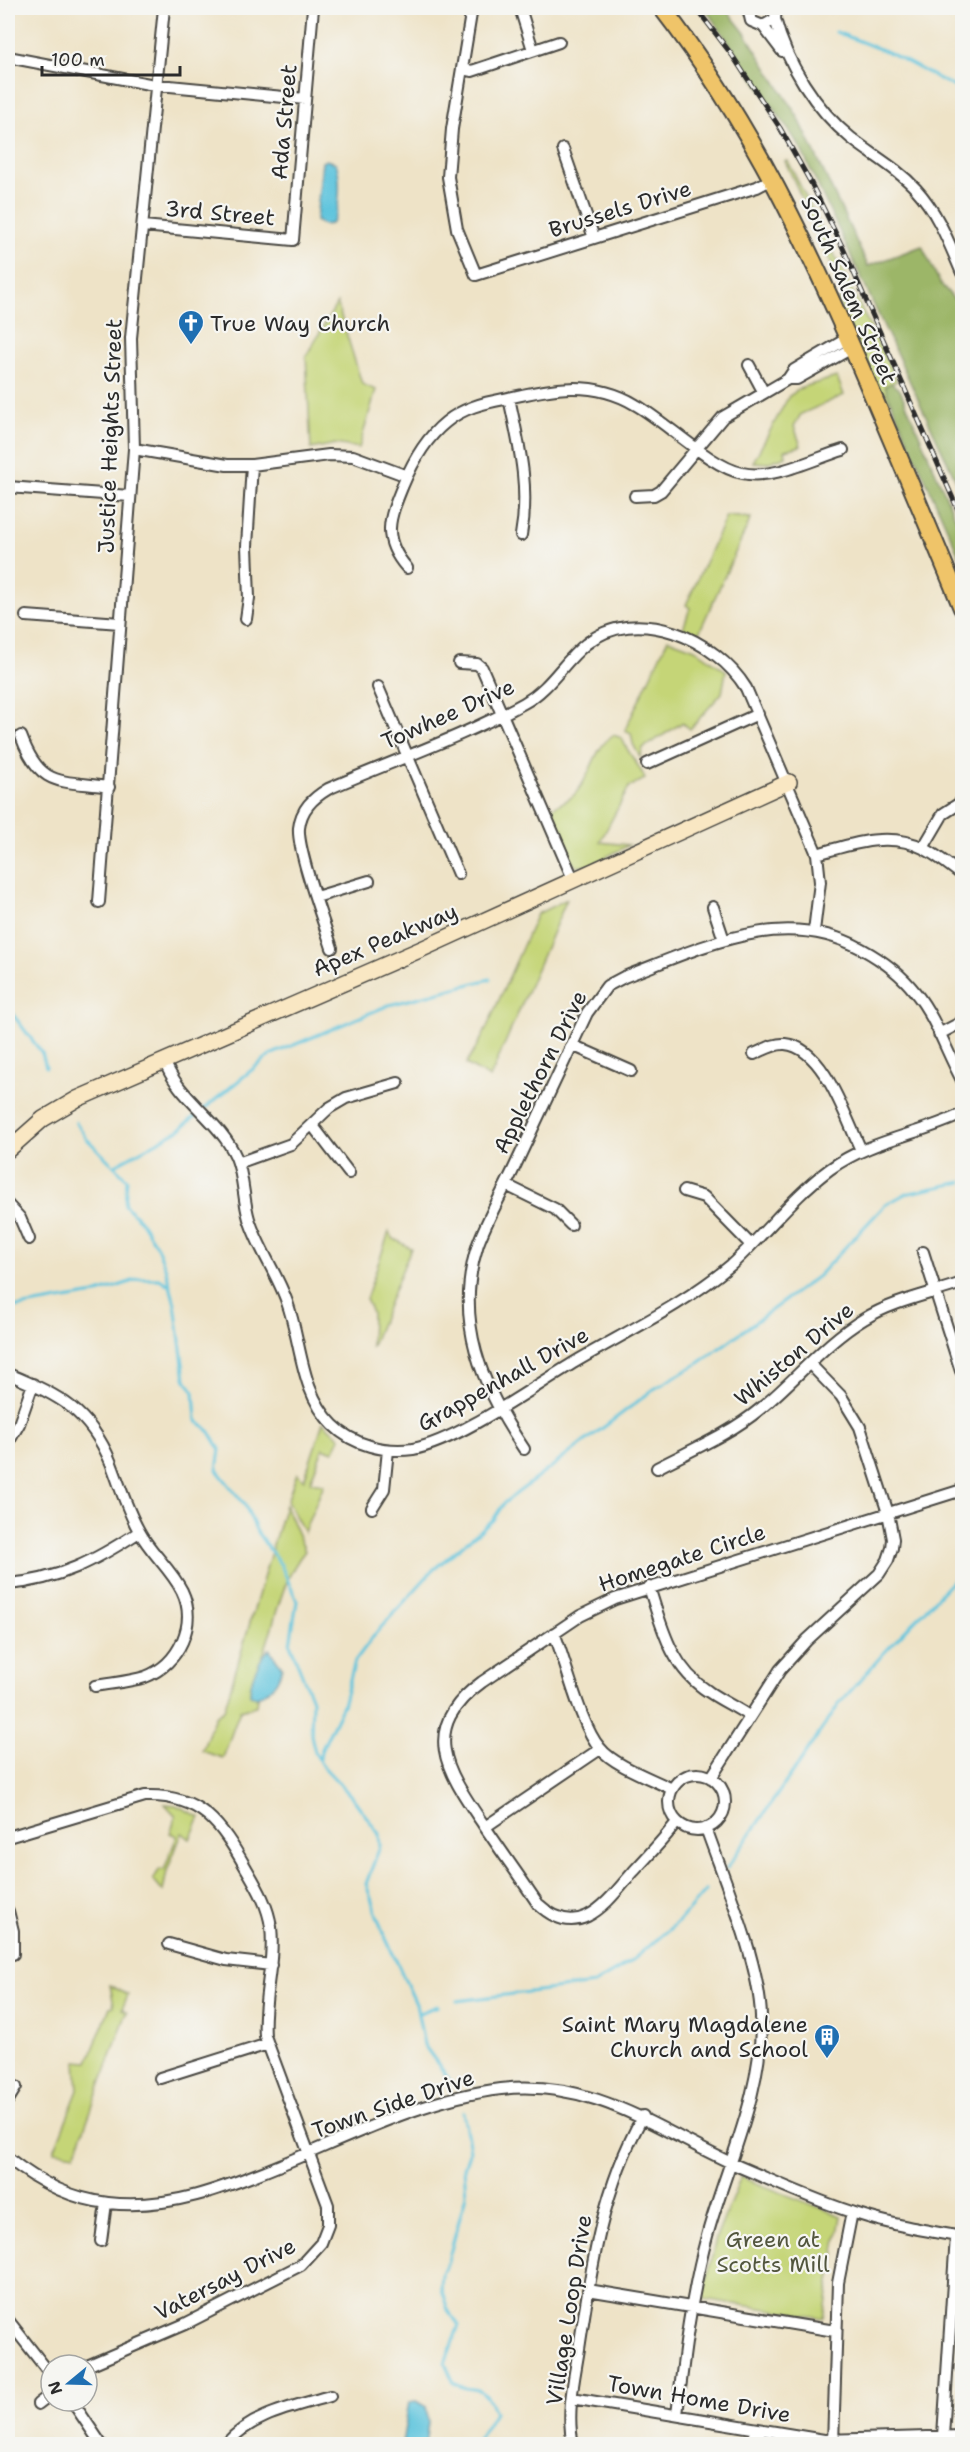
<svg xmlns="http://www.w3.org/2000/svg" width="970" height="2452" viewBox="0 0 970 2452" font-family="'Shantell Sans',sans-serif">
<rect width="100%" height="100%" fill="#f6f6f2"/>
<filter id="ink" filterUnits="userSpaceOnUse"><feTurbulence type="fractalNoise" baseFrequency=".0167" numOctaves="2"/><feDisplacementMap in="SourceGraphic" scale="12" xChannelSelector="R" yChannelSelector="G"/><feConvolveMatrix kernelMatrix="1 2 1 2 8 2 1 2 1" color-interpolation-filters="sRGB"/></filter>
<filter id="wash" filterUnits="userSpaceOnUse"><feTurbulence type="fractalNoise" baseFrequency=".008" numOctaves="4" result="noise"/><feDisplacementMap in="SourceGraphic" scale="24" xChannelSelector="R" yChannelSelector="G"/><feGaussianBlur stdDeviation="1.35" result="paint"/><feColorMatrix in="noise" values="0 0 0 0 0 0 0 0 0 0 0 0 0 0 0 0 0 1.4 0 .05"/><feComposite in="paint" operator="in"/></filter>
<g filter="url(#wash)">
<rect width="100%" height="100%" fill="#eee3c7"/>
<path fill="#c5d577" stroke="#788051" stroke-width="1.5" d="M785,161H788L897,381L885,386L890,398L884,410L837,300L847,298Z
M337,303L362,384L376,390L359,448L335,444L311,449L306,356Z
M837,377L844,395L801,414L794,426L801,446L785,450L786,456L767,463L753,462L789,396L803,387Z
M726,516L751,518L697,637L682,632L690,608L686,605Z
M668,639L695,649L726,671L722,693L690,729L682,723L643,748L640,757L633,744L631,733L625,730Z
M613,735L622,738C628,755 639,763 645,779L629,787L600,842L629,845L591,865L577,867L570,860L549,809C557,805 568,801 574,795C592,777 592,750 613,735Z
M567,899L490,1078L466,1064L483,1036L537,914Z
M389,1232L392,1238L411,1248L371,1348L372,1313L366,1299Z
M323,1422L340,1438L333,1452L323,1448L310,1482L324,1484L304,1532L287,1501L297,1473L304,1480Z
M285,1505L305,1551C281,1580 276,1620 263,1655C257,1669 250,1679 250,1694L257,1697L256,1706L240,1710L223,1758L202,1751L215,1716L224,1710Z
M165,1804L176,1805L200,1817L190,1839L182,1833L167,1871L163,1891L153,1879L160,1869L164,1870L177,1836L170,1833L176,1816Z
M110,1985L128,1995L122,2009L127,2012L75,2154L54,2151L78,2090L76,2061L88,2062L110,2007L114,2006Z
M741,2177L841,2216L824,2318L703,2299L716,2238Z"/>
<path fill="#9cb668" stroke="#64704a" stroke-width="1.5" d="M705,8H725L745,33L798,117L868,266L922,246L940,283L962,308V493L799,145Z
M891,383L900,390L962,533V562L888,395L885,386Z"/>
<path fill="#5fc4dd" stroke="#457884" stroke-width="1.5" d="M326,160L336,163C341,178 341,211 331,224L323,225L316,221L322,162Z
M269,1649L282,1667C278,1684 272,1689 257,1697L250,1695C250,1679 258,1661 269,1649Z
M416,2401L426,2407L428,2422L425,2444H402L409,2402Z"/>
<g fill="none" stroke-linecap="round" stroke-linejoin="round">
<path stroke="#5fc4dd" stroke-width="3" d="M836,32L890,53L962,91
M8,1008L42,1053L46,1067
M204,1109L270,1055L389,1005L490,979
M76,1122L86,1138L127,1179L125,1205L140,1220L157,1247L165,1267L175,1304L185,1379L194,1392L196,1420L210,1432L220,1449L217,1470L245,1505L257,1532L281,1565L297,1601L290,1644L312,1700L311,1735L315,1752L321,1764L352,1797L379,1834L380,1846L366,1884L382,1930L416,2004L424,2045L451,2082
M115,1165L179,1130L199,1113
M8,1306L18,1307L95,1294L139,1279H160L168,1285
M320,1759L321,1751L343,1705L355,1661L375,1634L433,1570L493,1520L504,1503L654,1389L699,1363L818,1276L885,1205L905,1194L962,1182
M727,1868L840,1703L883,1654L962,1571
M457,2001L594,1984L629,1963L679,1921L706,1890
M419,2013L438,2006
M463,2112L470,2150L464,2168L466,2195L448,2261L442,2273L441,2289L448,2310L459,2325L445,2363L454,2383C476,2397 479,2377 495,2412L475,2444"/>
</g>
</g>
<g filter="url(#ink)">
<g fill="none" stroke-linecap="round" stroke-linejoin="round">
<defs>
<path id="minor" d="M472,8L452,129L448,177L457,229L476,275L757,187L774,178
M520,8L533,50
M748,8L751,21L763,26L775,19L776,8
M8,10V8
M775,19C786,62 816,110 851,138C872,155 897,168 916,189C938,213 949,243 962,273
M763,26L782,51
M8,57L149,84L305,99
M462,69L472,71L559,42
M563,149L594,238
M143,226L293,240L313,8
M749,365L764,393
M788,379H797L852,348
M509,398C519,445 530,487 521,535
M134,449L227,465H252L329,455L353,456L407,476
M8,487L130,496
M635,496L654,495L661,491L723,417L788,379L794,370L848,338
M407,568C381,538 389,519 403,485C413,461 426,438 446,422C463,408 483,403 504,399C550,388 593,379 636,405C666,422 711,467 742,473C774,480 813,459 843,450
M26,616L120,623
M246,619L249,598L247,546L252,465
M459,663L477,664L482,668L574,881
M378,687L458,874
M21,736C40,788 60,780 109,787
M647,764L758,714
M923,848L943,814L960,803
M817,854C851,844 889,831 923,848C937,855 950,866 962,875
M316,897L369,881
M99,902L134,449L131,338L164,8
M713,907L724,940
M332,948C324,923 297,850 299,828C301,809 313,798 328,789C392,761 463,737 524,703C551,688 563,662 586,644C636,603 716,639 746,688L817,854L820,882L814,931
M939,1034L962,1022
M572,1045L631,1071
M754,1054C764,1050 774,1043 785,1044C824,1047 846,1119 861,1150
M164,1060C178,1099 219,1119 236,1157C244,1176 243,1199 249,1219C258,1248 277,1273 287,1302C302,1344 300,1392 333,1425C353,1445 385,1453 413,1449C458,1441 533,1387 575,1362C626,1332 685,1304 731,1265C765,1234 793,1196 830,1169C870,1140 919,1135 962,1114
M313,1126L349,1173
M238,1163L291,1144L329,1108L346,1098L398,1083
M506,1185L555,1209L571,1225
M684,1191L704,1197L751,1245
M8,1205L20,1218L29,1239
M923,1252L961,1371
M8,1374C58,1394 90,1411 111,1463C120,1486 127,1510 139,1531C150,1552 171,1569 182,1591C198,1624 179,1664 145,1677C129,1682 111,1683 95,1686
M8,1443L19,1424L33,1384
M524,1449C482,1387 453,1320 478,1244C488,1217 503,1192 515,1166C539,1115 563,1064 587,1013L607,986L624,977C701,948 783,905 862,949C882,960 901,974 915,992C936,1018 946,1051 962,1080
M657,1468C691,1450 730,1434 760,1409C796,1380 824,1343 864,1319C893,1301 930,1294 962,1283
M372,1508L384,1489L388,1450
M8,1584C59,1580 96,1560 139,1532
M649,1587C662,1628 671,1668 709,1692C722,1701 736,1707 749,1716
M554,1633C566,1662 581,1727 600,1748C613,1765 652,1779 672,1789
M669 1802a28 28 0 1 1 56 0a28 28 0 1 1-56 0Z
M711,1778L780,1670L807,1640L879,1574L888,1560L892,1548L893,1539L888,1513L860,1427L841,1396L810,1364
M677,1822C664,1839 649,1855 634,1871C607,1902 580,1943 538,1904C520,1877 501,1851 483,1824C448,1772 417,1729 482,1682L580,1616L615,1599L962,1490
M485,1827L600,1749
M8,1837L145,1796C201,1794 221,1824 246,1868C257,1887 268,1905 271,1927C275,1964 262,1999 265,2036L328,2205V2225L321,2243L301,2265L185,2324L87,2366
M8,1911L13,1931V1954
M169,1944L226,1960L271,1965
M160,2078L268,2044
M8,2100L16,2087
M8,2158C37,2181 70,2199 108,2203C169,2210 224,2188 280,2165C351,2136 425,2098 501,2089C595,2078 660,2132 740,2167C778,2183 818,2202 858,2214C892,2225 928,2231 962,2237
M101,2241L106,2203
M588,2290L835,2331
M8,2320L51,2375
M572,2398L824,2440L962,2436
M72,2401L101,2444
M38,2404L51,2394
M677,2415C684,2354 691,2295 707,2236C727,2163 763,2094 761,2016C759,1961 725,1882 706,1828
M943,2436L956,2236
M226,2444C252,2414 293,2407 330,2396
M573,2444C566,2414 574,2380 579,2349C591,2269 602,2189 643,2116
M752,2444L757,2429
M833,2444L838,2283L852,2212"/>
<path id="secondary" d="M8,1150L43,1119L77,1099L424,948L789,782"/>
<path id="primary" d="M662,8C752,124 809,247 867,382C899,457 931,532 962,608"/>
</defs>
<use href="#minor" stroke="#484742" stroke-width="14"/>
<use href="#secondary" stroke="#484742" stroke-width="18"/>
<use href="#primary" stroke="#484742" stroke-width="20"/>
<use href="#minor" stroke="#fff" stroke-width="10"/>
<use href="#secondary" stroke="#f9e7c3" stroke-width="15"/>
<use href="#primary" stroke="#efc469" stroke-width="16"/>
<defs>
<path id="rail" d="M696,8L732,55L780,128L811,183L843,248L962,519"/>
</defs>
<use href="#rail" stroke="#2b2b2b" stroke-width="5"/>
<use href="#rail" stroke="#f6f6f2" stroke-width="3" stroke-dasharray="9" stroke-linecap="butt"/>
</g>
</g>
<defs>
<symbol id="church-pin" viewBox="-11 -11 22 30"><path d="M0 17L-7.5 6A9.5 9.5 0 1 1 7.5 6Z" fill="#1f6fb2" stroke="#f6f6f2"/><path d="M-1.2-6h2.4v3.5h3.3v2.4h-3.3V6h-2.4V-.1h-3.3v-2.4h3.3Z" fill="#fff"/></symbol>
<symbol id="building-pin" viewBox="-11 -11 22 30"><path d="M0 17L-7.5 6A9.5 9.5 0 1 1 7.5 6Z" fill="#1f6fb2" stroke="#f6f6f2"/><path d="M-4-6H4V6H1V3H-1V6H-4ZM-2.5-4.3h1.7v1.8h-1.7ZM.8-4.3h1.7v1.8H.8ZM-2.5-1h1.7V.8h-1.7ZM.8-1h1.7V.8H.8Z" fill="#fff"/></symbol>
</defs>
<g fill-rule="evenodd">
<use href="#church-pin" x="176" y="308" width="30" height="40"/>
<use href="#building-pin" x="812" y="2022" width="30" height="40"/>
</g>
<g text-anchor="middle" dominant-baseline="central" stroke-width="4.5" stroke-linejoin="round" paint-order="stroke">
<g font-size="22" fill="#2b2b2b" stroke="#f6f6f2">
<text transform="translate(284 122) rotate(-85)">Ada Street</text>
<text transform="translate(620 209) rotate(-17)">Brussels Drive</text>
<text transform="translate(220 213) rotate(5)">3rd Street</text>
<text transform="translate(849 290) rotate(66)">South Salem Street</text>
<text transform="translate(110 436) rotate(-88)">Justice Heights Street</text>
<text transform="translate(448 714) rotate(-24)">Towhee Drive</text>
<text transform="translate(385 940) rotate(-23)">Apex Peakway</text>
<text transform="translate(540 1072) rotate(-63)">Applethorn Drive</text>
<text transform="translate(794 1354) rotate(-40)">Whiston Drive</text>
<text transform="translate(503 1379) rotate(-29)">Grappenhall Drive</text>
<text transform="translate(682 1558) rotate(-18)">Homegate Circle</text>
<text transform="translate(393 2104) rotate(-19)">Town Side Drive</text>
<text transform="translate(225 2279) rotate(-27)">Vatersay Drive</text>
<text transform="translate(569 2310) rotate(-81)">Village Loop Drive</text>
<text transform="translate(699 2399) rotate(10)">Town Home Drive</text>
</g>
<g font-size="22" fill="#2b2b2b" stroke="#f6f6f2" text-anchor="start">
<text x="210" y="323">True Way Church</text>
<text x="808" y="2024" text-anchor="end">Saint Mary Magdalene<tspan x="808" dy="25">Church and School</tspan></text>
</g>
<g font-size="22" fill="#52563e" stroke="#f6f6f2">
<text x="773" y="2239">Green at<tspan x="773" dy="25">Scotts Mill</tspan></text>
</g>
</g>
<rect width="970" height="2452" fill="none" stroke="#f6f6f2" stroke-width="30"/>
<g transform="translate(69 2383) rotate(251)"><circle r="28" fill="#f6f6f2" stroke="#a5a5a2" stroke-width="1.5"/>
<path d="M0-4.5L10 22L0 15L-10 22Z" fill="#1f6fb2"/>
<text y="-9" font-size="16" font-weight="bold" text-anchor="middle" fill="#2b2b2b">N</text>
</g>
<path d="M42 66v9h138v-9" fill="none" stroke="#2b2b2b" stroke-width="3"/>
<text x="51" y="66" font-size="18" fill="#2b2b2b" stroke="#f6f6f2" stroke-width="4.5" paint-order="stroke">100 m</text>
</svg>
